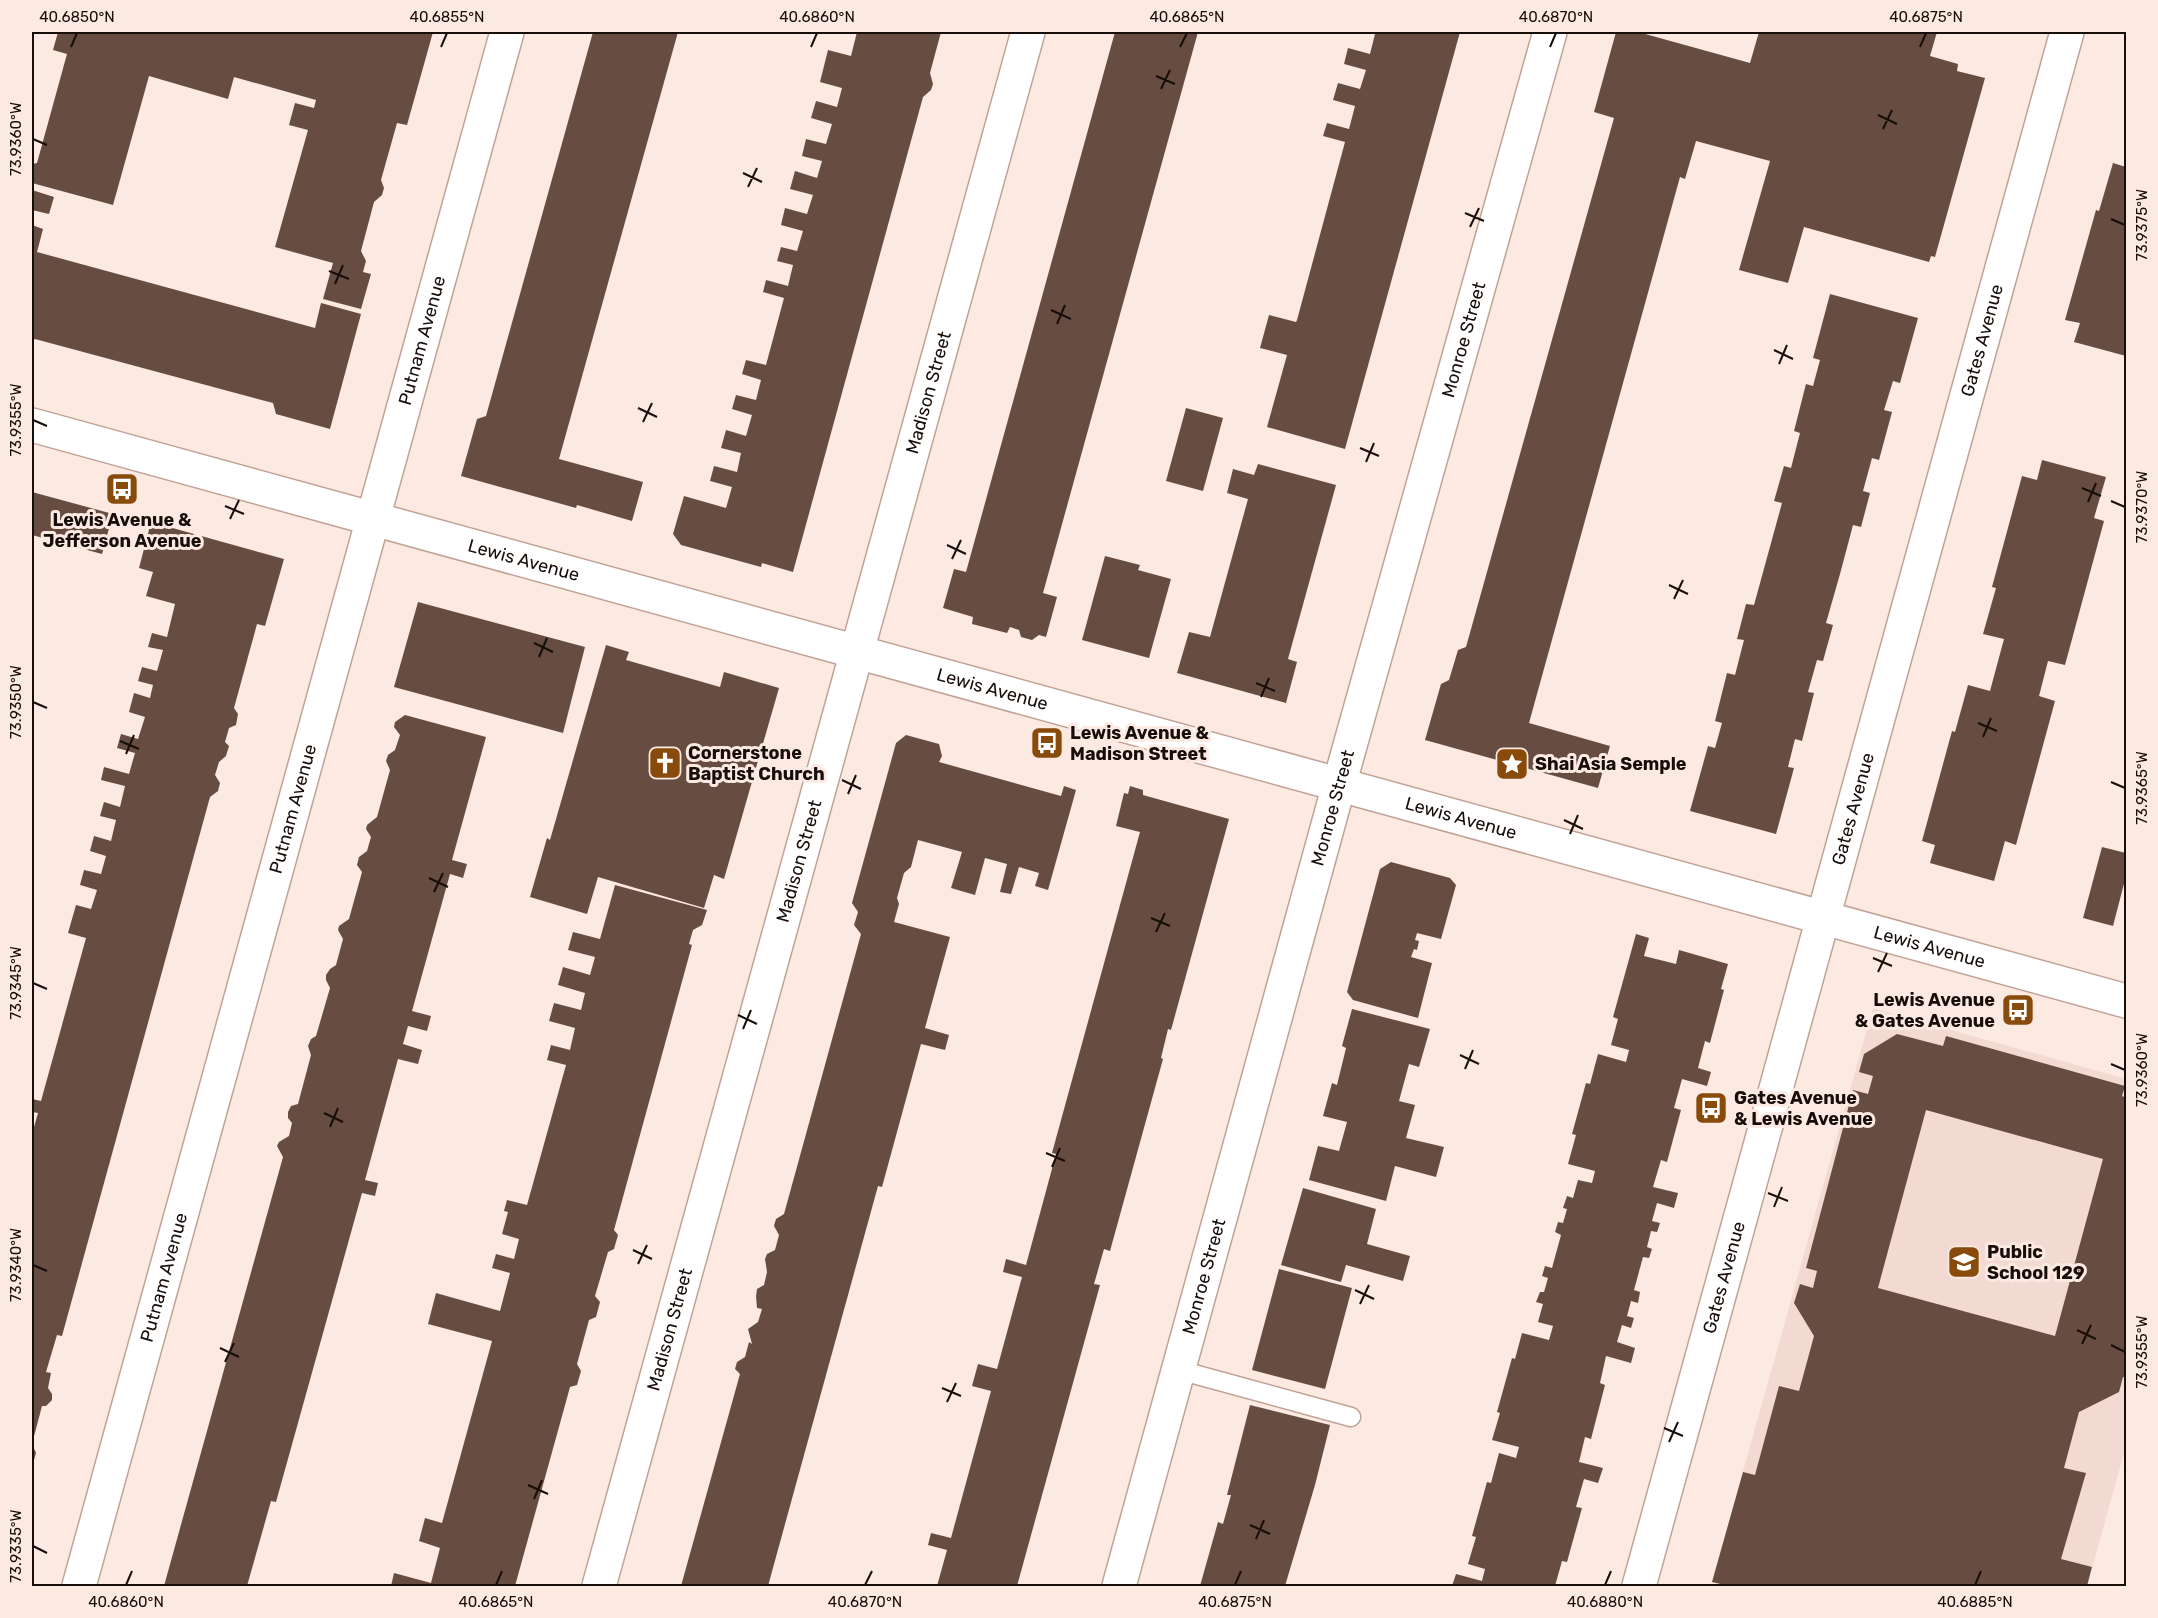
<svg xmlns="http://www.w3.org/2000/svg" width="2158" height="1618" viewBox="0 0 2158 1618" font-family="Rubik,sans-serif">
<rect width="100%" height="100%" fill="#fce9e1"/>
<path fill="#f2d9d1" d="M1873,1008L2126,1079V1446L2087,1586H1729L1712,1582Z"/>
<path fill="#674d41" fill-rule="evenodd" d="M58,32H433L407,125L397,123L381,180L384,188L382,195L374,202L361,251L366,261L363,272L371,274L361,309L323,299L333,263L275,247L308,130L289,125L295,103L314,108L316,100L234,77L228,99L149,76L113,205L32,183V164L37,163L67,54L53,50Z
M593,32H678L559,459L643,482L632,521L577,505L576,508L461,476L477,419L486,416Z
M857,32H941L930,73L933,84L931,90L923,97L793,572L762,563L761,567L681,545L673,534L684,496L726,508L732,487L710,481L714,466L737,472L741,453L721,448L726,430L746,436L752,415L732,409L736,395L756,400L761,380L742,374L746,360L766,365L784,298L763,292L766,280L788,286L793,265L777,261L781,247L797,251L803,231L781,225L785,208L807,214L813,195L790,189L795,171L817,178L822,161L802,156L806,139L826,144L832,124L811,118L816,101L837,107L842,88L820,82L828,50L851,56Z
M1115,32H1198L1043,593L1057,597L1046,637L1039,635L1032,640L1021,637L1019,630L1010,627L1007,633L972,624L973,617L943,608L954,569L966,572Z
M1369,32H1460L1345,449L1267,427L1287,355L1260,348L1269,315L1296,322L1297,320L1345,142L1323,136L1327,123L1349,129L1355,106L1333,100L1338,83L1360,89L1366,70L1344,64L1348,48L1370,54L1375,34Z
M1616,32H1638L1750,63L1759,32H1937L1930,56L1958,64L1957,71L1985,78L1935,257L1931,256L1929,262L1804,227L1788,283L1739,270L1770,161L1696,141L1685,179L1680,177L1529,723L1610,746L1598,788L1425,740L1441,684L1449,680L1458,650L1466,647L1614,118L1594,112Z
M2113,163L2126,167V356L2074,342L2080,323L2065,320L2096,210L2099,211Z
M32,190L54,197L49,214L32,210Z
M32,225L43,229L37,252L315,328L321,303L361,314L330,429L276,414L273,403L35,339L32,341Z
M1830,294L1918,318L1900,383L1893,381L1884,410L1892,412L1879,460L1872,458L1863,491L1870,493L1861,527L1853,525L1840,574L1826,623L1833,625L1823,661L1817,660L1808,692L1814,693L1802,741L1795,739L1788,767L1794,768L1776,834L1690,811L1708,746L1715,748L1722,723L1715,721L1727,673L1735,675L1744,640L1737,639L1746,604L1754,605L1782,503L1774,501L1784,466L1791,468L1800,433L1794,431L1806,384L1813,386L1820,360L1813,358Z
M1186,408L1223,418L1203,491L1166,481Z
M2042,460L2106,477L2094,518L2104,521L2065,665L2048,661L2039,696L2055,701L2016,845L2005,841L1994,881L1930,863L1935,845L1922,841L1952,731L1955,732L1968,685L1990,691L2004,639L1983,634L1996,588L1992,587L2022,476L2037,480Z
M1258,464L1336,485L1288,659L1297,662L1286,703L1177,673L1189,632L1210,637L1248,499L1227,493L1233,469L1254,475Z
M32,492L113,514L102,554L32,535Z
M151,522L284,559L265,626L257,624L234,708L238,714L236,725L229,728L225,742L229,746L226,756L219,762L215,775L220,783L218,791L210,797L62,1336L57,1335L46,1372L51,1373L48,1388L52,1394V1400L46,1406H42L32,1444L36,1453L32,1467V1134L38,1113L32,1112V1099L41,1101L86,938L68,933L76,905L91,909L97,890L80,885L84,870L101,874L106,856L90,851L94,836L111,841L116,820L100,816L104,802L120,807L125,786L101,780L104,767L129,774L135,753L117,748L121,734L138,739L145,717L129,712L134,693L150,698L153,685L138,681L142,667L157,671L163,650L148,647L152,633L167,637L175,604L146,596L153,572L139,568Z
M1105,556L1140,565L1138,570L1171,579L1149,658L1082,640Z
M418,602L585,647L563,733L394,687Z
M606,645L629,652L626,660L720,687L724,672L779,688L724,879L714,875L704,908L598,877L587,914L530,897L547,838L550,840Z
M405,715L486,737L452,860L467,864L463,878L450,874L412,1011L431,1016L427,1031L408,1026L403,1044L422,1050L418,1064L398,1059L365,1180L378,1183L375,1196L362,1193L276,1502L271,1501L247,1586H164L283,1157L277,1146L279,1142L289,1136L292,1123L288,1118V1112L291,1106L298,1104L311,1055L308,1046L311,1039L316,1036L330,988L326,980V975L330,969L336,965L343,939L338,930L339,926L349,919L362,872L357,865L359,857L367,851L371,837L366,829L367,825L377,817L390,770L386,761L388,755L395,750L400,735L394,727L395,722Z
M906,735L939,744L942,756L939,762L1061,796L1064,786L1076,790L1048,890L1035,886L1039,873L1019,867L1011,894L1000,892L1007,864L985,858L975,895L951,888L962,852L918,840L911,867L904,873L897,898L899,904L894,922L950,937L925,1028L949,1035L945,1050L921,1044L882,1187L878,1186L768,1586H681L740,1374L735,1369L737,1362L745,1357L749,1342L752,1344L748,1329L758,1322L762,1309L757,1308L756,1296L757,1289L764,1285L767,1272L765,1259L767,1254L775,1250L779,1235L774,1226L776,1219L784,1214L861,934L854,925L858,912L852,903L896,743Z
M1130,786L1143,790V795L1229,819L1171,1030L1168,1029L1161,1058L1163,1059L1110,1251L1104,1249L1094,1284L1100,1285L1017,1586H937L947,1550L928,1545L931,1533L951,1538L991,1391L972,1386L978,1364L997,1369L1022,1277L1003,1272L1006,1259L1026,1265L1056,1154L1052,1153L1140,832L1116,826L1124,793L1128,794Z
M2102,847L2126,853V876L2113,926L2083,918Z
M1391,862L1450,878L1456,885L1441,939L1417,933L1415,940L1419,941L1417,950L1414,949L1411,957L1432,963L1418,1018L1353,1000L1347,992L1380,869Z
M615,885L707,910L702,925L693,930L689,944L692,945L614,1230L618,1235L614,1249L608,1252L595,1296L600,1302L596,1317L589,1320L577,1364L581,1371L577,1385L570,1387L567,1398L515,1586H391L394,1573L431,1583L440,1548L419,1541L425,1518L442,1523L492,1341L428,1324L436,1293L500,1311L510,1273L492,1268L496,1254L514,1259L519,1239L502,1234L508,1212L504,1211L507,1200L527,1205L566,1065L547,1060L551,1045L570,1050L575,1028L549,1021L554,1003L581,1010L585,993L558,985L563,967L590,975L595,957L568,950L573,932L600,939Z
M1636,934L1649,938L1644,956L1676,964L1679,950L1728,964L1721,989L1724,990L1710,1043L1705,1041L1698,1068L1711,1072L1707,1086L1682,1079L1674,1108L1681,1110L1667,1162L1661,1160L1653,1187L1678,1193L1674,1208L1657,1203L1652,1221L1660,1223L1657,1232L1651,1231L1647,1247L1652,1249L1649,1258L1643,1257L1634,1290L1640,1292L1638,1303L1631,1301L1627,1316L1634,1318L1631,1328L1622,1325L1617,1342L1635,1348L1631,1363L1606,1356L1600,1383L1605,1385L1591,1439L1585,1437L1579,1462L1603,1468L1598,1483L1584,1479L1576,1507L1582,1508L1567,1562L1562,1561L1555,1586H1452L1456,1574L1482,1581L1485,1569L1468,1564L1476,1537L1472,1536L1487,1482L1491,1483L1499,1453L1516,1458L1519,1447L1492,1440L1500,1413L1497,1412L1512,1358L1515,1359L1522,1333L1549,1340L1553,1326L1538,1322L1543,1304L1536,1302L1540,1292H1544L1548,1278L1542,1276L1545,1266L1552,1268L1561,1235L1555,1232L1558,1222L1563,1223L1567,1209L1563,1208L1567,1196L1573,1198L1578,1180L1592,1183L1595,1171L1568,1164L1576,1135L1572,1134L1586,1083L1590,1084L1598,1054L1626,1062L1629,1050L1611,1045L1618,1019L1613,1017Z
M1352,1009L1430,1029L1419,1067L1409,1064L1399,1101L1415,1105L1406,1138L1444,1147L1436,1177L1395,1166L1386,1201L1309,1180L1318,1146L1339,1151L1347,1122L1323,1116L1332,1083L1337,1085L1346,1048L1342,1046Z
M1897,1034L1943,1046L1946,1036L2125,1086L2122,1096L2126,1098V1378L2123,1377L2119,1392L2079,1412L2064,1468L2086,1473L2061,1559L2092,1567L2087,1586H1729L1712,1582L1743,1472L1755,1475L1779,1386L1799,1391L1814,1336L1794,1303L1800,1284L1813,1288L1817,1271L1806,1268L1853,1090L1868,1094L1873,1076L1859,1072L1864,1054ZM1926,1110L2103,1159L2055,1336L1878,1288Z
M1303,1188L1376,1209L1367,1244L1410,1256L1403,1281L1346,1265L1341,1282L1281,1265Z
M1279,1269L1352,1288L1325,1389L1252,1370Z
M1250,1405L1330,1425L1315,1485L1285,1586H1200L1218,1522L1223,1524L1231,1495H1227Z"/>
<g fill="none" stroke-linecap="round" stroke-linejoin="round">
<defs>
<path id="service" d="M1179,1370L1351,1417"/>
<g id="minor">
<path id="s1" d="M32,425L2126,1001"/>
<path id="s2" d="M79,1586L507,32"/>
<path id="s3" d="M599,1586L1028,32"/>
<path id="s4" d="M1119,1586L1339,785L1550,32"/>
<path id="s5" d="M1639,1586L2067,32"/>
</g>
</defs>
<use href="#service" stroke="#c0a296" stroke-width="21"/>
<use href="#minor" stroke="#c0a296" stroke-width="36"/>
<use href="#service" stroke="#fff" stroke-width="18"/>
<use href="#minor" stroke="#fff" stroke-width="33"/>
</g>
<path fill="none" stroke="#170d09" stroke-width="2" d="M71,47L77,33M441,47L447,33M811,47L817,33M1180,47L1187,33M1550,47L1556,33M1920,47L1926,33M1156,76L1175,84M1161,89L1170,70M1878,115L1897,124M1883,129L1892,110M33,139L47,145M743,173L762,182M748,187L757,168M1465,213L1484,221M2111,219L2125,225M1470,227L1479,208M329,271L349,279M335,284L343,265M1051,310L1071,319M1057,324L1065,305M1774,350L1793,359M1779,364L1787,345M638,408L657,417M33,420L47,426M643,422L652,403M1360,448L1379,456M1366,462L1374,443M2082,488L2101,496M2111,501L2125,507M2088,502L2096,483M225,506L244,514M230,519L239,500M947,545L966,554M952,559L961,540M1669,585L1688,594M1674,599L1683,580M534,643L553,652M539,657L547,638M1256,683L1275,691M1261,697L1269,678M33,702L47,708M1978,723L1997,731M1983,737L1991,718M120,741L139,749M126,754L134,735M842,780L861,789M2111,782L2125,788M848,794L856,775M1564,820L1583,829M1570,834L1578,815M429,878L448,887M434,892L443,873M1151,918L1170,926M1156,932L1165,913M1873,958L1892,966M1878,972L1887,953M33,983L47,989M738,1015L757,1024M743,1029L751,1010M1460,1055L1479,1064M2111,1064L2125,1070M1465,1069L1473,1050M324,1113L343,1122M330,1127L338,1108M1046,1153L1065,1161M1052,1167L1060,1148M1768,1193L1788,1201M1774,1207L1782,1187M633,1250L652,1259M638,1264L647,1245M33,1265L47,1271M1355,1290L1374,1299M1360,1304L1369,1285M2077,1330L2096,1339M2082,1344L2091,1325M2111,1345L2125,1352M220,1348L239,1357M225,1362L234,1343M942,1388L961,1396M947,1402L956,1383M1664,1428L1683,1436M1669,1442L1678,1422M528,1485L548,1494M534,1499L542,1480M1250,1525L1270,1534M1256,1539L1264,1520M33,1546L47,1553M126,1585L132,1571M496,1585L502,1571M865,1585L872,1571M1235,1585L1241,1571M1605,1585L1611,1571M1975,1585L1981,1571"/>
<defs>
<symbol id="bus-square" viewBox="-11 -11 22 22"><rect x="-9" y="-9" width="18" height="18" rx="4" fill="#884b0b" stroke="#fce9e1"/><path d="M-5-6H5V4H4V6H2V4H-2V6H-4V4H-5ZM-3.5-4V0h7V-4ZM-3.5 1.2v1.5H-2V1.2ZM2 1.2v1.5H3.5V1.2Z" fill="#fff"/></symbol>
<symbol id="church-square" viewBox="-11 -11 22 22"><rect x="-9" y="-9" width="18" height="18" rx="4" fill="#884b0b" stroke="#fce9e1"/><path d="M-1.2-6h2.4v3.5h3.3v2.4h-3.3V6h-2.4V-.1h-3.3v-2.4h3.3Z" fill="#fff"/></symbol>
<symbol id="sight-square" viewBox="-11 -11 22 22"><rect x="-9" y="-9" width="18" height="18" rx="4" fill="#884b0b" stroke="#fce9e1"/><path d="M0-6L1.8-2.2L6-1.7L2.9 1.2L3.7 5.4L0 3.3L-3.7 5.4L-2.9 1.2L-6-1.7L-1.8-2.2Z" fill="#fff"/></symbol>
<symbol id="school-square" viewBox="-11 -11 22 22"><rect x="-9" y="-9" width="18" height="18" rx="4" fill="#884b0b" stroke="#fce9e1"/><path d="M0-5L7-2L0 1L-7-2ZM-4 1L0 2.5L4 1V4Q0 6-4 4Z" fill="#fff"/></symbol>
</defs>
<g fill-rule="evenodd">
<use href="#bus-square" x="103" y="470" width="38" height="38"/>
<use href="#bus-square" x="1028" y="724" width="38" height="38"/>
<use href="#church-square" x="646" y="744" width="38" height="38"/>
<use href="#sight-square" x="1493" y="745" width="38" height="38"/>
<use href="#bus-square" x="1999" y="991" width="38" height="38"/>
<use href="#bus-square" x="1692" y="1089" width="38" height="38"/>
<use href="#school-square" x="1945" y="1243" width="38" height="38"/>
</g>
<g text-anchor="middle" dominant-baseline="central" stroke-width="6" stroke-linejoin="round" paint-order="stroke">
<g font-size="18" fill="#170d09" stroke="#fce9e1">
<text stroke="none"><textPath href="#s2" startOffset="1292">Putnam Avenue</textPath></text>
<text stroke="none"><textPath href="#s4" startOffset="1293">Monroe Street</textPath></text>
<text stroke="none"><textPath href="#s5" startOffset="1292">Gates Avenue</textPath></text>
<text stroke="none"><textPath href="#s3" startOffset="1238">Madison Street</textPath></text>
<text stroke="none"><textPath href="#s1" startOffset="510">Lewis Avenue</textPath></text>
<text stroke="none"><textPath href="#s1" startOffset="996">Lewis Avenue</textPath></text>
<text stroke="none"><textPath href="#s4" startOffset="807">Monroe Street</textPath></text>
<text stroke="none"><textPath href="#s2" startOffset="806">Putnam Avenue</textPath></text>
<text stroke="none"><textPath href="#s5" startOffset="806">Gates Avenue</textPath></text>
<text stroke="none"><textPath href="#s1" startOffset="1482">Lewis Avenue</textPath></text>
<text stroke="none"><textPath href="#s3" startOffset="752">Madison Street</textPath></text>
<text stroke="none"><textPath href="#s1" startOffset="1968">Lewis Avenue</textPath></text>
<text stroke="none"><textPath href="#s4" startOffset="321">Monroe Street</textPath></text>
<text stroke="none"><textPath href="#s5" startOffset="320">Gates Avenue</textPath></text>
<text stroke="none"><textPath href="#s2" startOffset="320">Putnam Avenue</textPath></text>
<text stroke="none"><textPath href="#s3" startOffset="266">Madison Street</textPath></text>
</g>
<g font-size="18" font-weight="bold" fill="#170d09" stroke="#fce9e1" text-anchor="start">
<text x="122" y="520" text-anchor="middle">Lewis Avenue &amp;<tspan x="122" dy="21">Jefferson Avenue</tspan></text>
<text x="1070" y="733">Lewis Avenue &amp;<tspan x="1070" dy="21">Madison Street</tspan></text>
<text x="688" y="753">Cornerstone<tspan x="688" dy="21">Baptist Church</tspan></text>
<text x="1535" y="764">Shai Asia Semple</text>
<text x="1995" y="1000" text-anchor="end">Lewis Avenue<tspan x="1995" dy="21">&amp; Gates Avenue</tspan></text>
<text x="1734" y="1098">Gates Avenue<tspan x="1734" dy="21">&amp; Lewis Avenue</tspan></text>
<text x="1987" y="1252">Public<tspan x="1987" dy="21">School 129</tspan></text>
</g>
</g>
<rect width="2158" height="1618" fill="none" stroke="#fce9e1" stroke-width="66"/>
<rect x="33" y="33" width="2092" height="1552" fill="none" stroke="#170d09" stroke-width="2"/>
<g font-size="15" text-anchor="middle" fill="#170d09">
<text x="77" y="22">40.6850°N</text>
<text x="447" y="22">40.6855°N</text>
<text x="817" y="22">40.6860°N</text>
<text x="1187" y="22">40.6865°N</text>
<text x="1556" y="22">40.6870°N</text>
<text x="1926" y="22">40.6875°N</text>
<text transform="translate(16 139) rotate(-90)" y="5">73.9360°W</text>
<text transform="translate(2142 225) rotate(-90)" y="5">73.9375°W</text>
<text transform="translate(16 420) rotate(-90)" y="5">73.9355°W</text>
<text transform="translate(2142 507) rotate(-90)" y="5">73.9370°W</text>
<text transform="translate(16 702) rotate(-90)" y="5">73.9350°W</text>
<text transform="translate(2142 788) rotate(-90)" y="5">73.9365°W</text>
<text transform="translate(16 983) rotate(-90)" y="5">73.9345°W</text>
<text transform="translate(2142 1070) rotate(-90)" y="5">73.9360°W</text>
<text transform="translate(16 1265) rotate(-90)" y="5">73.9340°W</text>
<text transform="translate(2142 1352) rotate(-90)" y="5">73.9355°W</text>
<text transform="translate(16 1546) rotate(-90)" y="5">73.9335°W</text>
<text x="126" y="1607">40.6860°N</text>
<text x="496" y="1607">40.6865°N</text>
<text x="865" y="1607">40.6870°N</text>
<text x="1235" y="1607">40.6875°N</text>
<text x="1605" y="1607">40.6880°N</text>
<text x="1975" y="1607">40.6885°N</text>
</g>
</svg>
